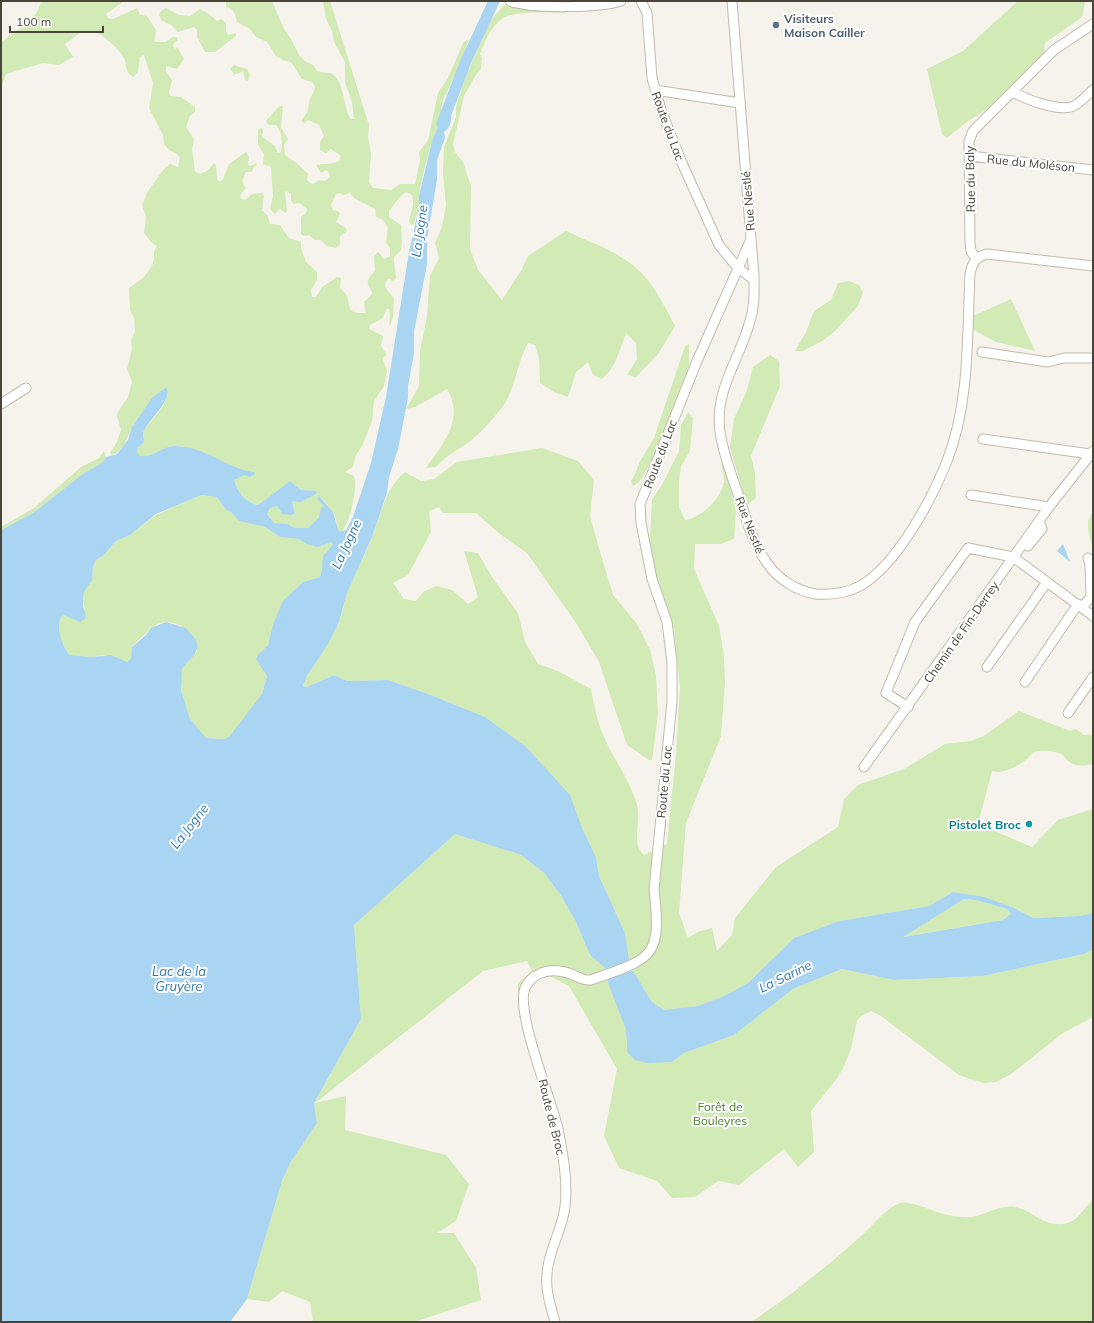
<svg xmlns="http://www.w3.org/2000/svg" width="1094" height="1323" viewBox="0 0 1094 1323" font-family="Mulish,sans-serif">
<rect width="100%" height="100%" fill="#f6f3ec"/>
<path fill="#d2eab5" d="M41,1H124L106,14L108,18L113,19L137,8L140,15L147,16L156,30L154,41L156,42H166L172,37H177L178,41L174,43L173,46L175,49L177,47L184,59L177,69L166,66V71L172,80L169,92L170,96L181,97L195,107V112L190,116L186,127L194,139L192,149L195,172L200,174L207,171L214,163L216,165L217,179L220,182L223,179L229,164L246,152L249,157L248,165L250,166L256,163L257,165L253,168L252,172H246C242,179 241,182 246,188L240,195L241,199L245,200L252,194L262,193L264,195L262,210L268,216L270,224L280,225L289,238L301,242V248L306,262L317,272V280L311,290L312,297H316L322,287L337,277L341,278L340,288C342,290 346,293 347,296C351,308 346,314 366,313L364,302L372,294C372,289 370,289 368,284C366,279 373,274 375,270L374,256L378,252L384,259L390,256V248L386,242L388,227L383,220L376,217L375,209L354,198L350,193L343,195L340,193L336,194L331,205L333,210L338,211L340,214L336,222L346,228L347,231L340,236V244L336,248L327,246L321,240H315L309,235L304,236L301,234V217L306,213L307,209L300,203L294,204L291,201V194L286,191L285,193L287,211L285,213L280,209L275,214L270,209L273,196L271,167L263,164L264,154L258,145V129L261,128L263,130L262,137L275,146L278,153L281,152C283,143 282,132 276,125H269L266,122L267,119C273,115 274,110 280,106H283L281,128L288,139L284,145L285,155L298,164L308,174L307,180L310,183L313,184L319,180L325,181L330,177L328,171L326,170L321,173L316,165C323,163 331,165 339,161L341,156L331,149L326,153L320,150V142L324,136L319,125L308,120L304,123L301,121L308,111L309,101L314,91L315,86L312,82L302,79L291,62L283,60L276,56L267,42L256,37L250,29L237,22L235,14L231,8L226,7V1H272L284,29L291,39L299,55L305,61L313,65L317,71C322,73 326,72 330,73C345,79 343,108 351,119H354L352,102L345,82V62L334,42L332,31L326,19L323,1H330L369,125L368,137L371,153L369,182L373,188L391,190L400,184H415L420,160L419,152L428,140L438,93L448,78L463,43L466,40H469L455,76L443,100L437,131L432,141L422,178L419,196V207L414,224L411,225L409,221C411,211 415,205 412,195L407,192C401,193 393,207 389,211V217L401,225L402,242L401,250L394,257V261L396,278L394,281L389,279L386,281L385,287L394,298L393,317L389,328L390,310L387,308L383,318L370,325L369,329L383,336L381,346L387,355L382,358L387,370L384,386L374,401L372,421L363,444L356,455L353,467L345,472L354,476C358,490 350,520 342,532H339L335,515L325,502L319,496L324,506L319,517L308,528H295L291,525L274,523L267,514L270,508L277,506L280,512L292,515L295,513L292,501L305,500L313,491L301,490L290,481L258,505C244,502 238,492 234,480L237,477L254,472C226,468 204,448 176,446C163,445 150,460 138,455L137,448L144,438V430L162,408L168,394L163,389C150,400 141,414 132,428C126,438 126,450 112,455L110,453L117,442L121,430L117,416L118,412L128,397L132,382L127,369L132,349L131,341L135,331L134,317L130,310L129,288L143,278L152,266L154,259V252L157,246L152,243L144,233L146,217L142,205L148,191L164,169L170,164L178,167L180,158L177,154L169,150L164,144L163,135L149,108L153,83L144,55L140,57L138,72L133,77C125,73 127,66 124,58C121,51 104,36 98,33C94,31 87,32 83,31L65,44L73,57L59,65L43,63L6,74L1,88V43C14,30 37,22 41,1Z
M1018,1H1085L1082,17L1045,43L1044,54L997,103L968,121L947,138L942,134L927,69L963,51Z
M504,5C524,12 545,9 567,11L565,13C551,12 515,11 503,18C492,25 484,42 480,54L482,58L481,69L476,75L464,96L453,144L455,152L463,162L471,186L470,249L478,270L502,300L522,269L528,256L566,231C589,242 615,250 635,267C653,282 664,305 675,326L658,354L636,377L627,375L637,359L636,343L626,333L616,360L610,371L602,379L593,375L588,362L576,372L568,397L554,392L540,383L539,358L535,345L528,343C516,364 516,391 500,410C492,420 483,430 475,437C462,449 448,453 436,467L426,468C443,444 465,419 447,389L415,407L406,409L419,386L420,351L427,316L430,276L439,258L435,243L442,227L446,205L443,174L444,147L456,117V106L466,76L490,21Z
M166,8L179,15L190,16L200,9L208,13L217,21L221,19L226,23V31L228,35L236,33V36L215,52H205L197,37V30L194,27L178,32L171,25L161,20L159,14L162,10Z
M234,65L247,69L250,75L248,81L245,80L243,71L237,74H234L230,69Z
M849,281L859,285L863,292L858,306L835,331L822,341L803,351H795L806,332L814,311L831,300L838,283Z
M1011,299L1035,351L996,342L972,329L973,316Z
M689,344V366L658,446L646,472L639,482L633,486L631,481C637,473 637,466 642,458C646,451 650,445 654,438L685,346Z
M770,355L779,361L780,386L751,456L755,473L756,498L747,505L730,448L734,419L746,393L753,367Z
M688,412L693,418L690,451L681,466L679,482V507L685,520C701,518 721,499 724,482C725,477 722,469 721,463L727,474L736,512L734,539L721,544H695L694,569L719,626L724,656L725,682L721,736L686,823L679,913L688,938L698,932L712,928L717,951L732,935L735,918L776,867L838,827L844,799L858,785L904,769L945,744L970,741L984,736L1019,711L1070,731L1076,729L1084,735L1093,734V764C1084,766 1076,767 1068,761C1066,759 1064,755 1061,754C1053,750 1042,750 1033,752C1026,763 1004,775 992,771L978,824L1032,847L1058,820L1093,809V913L1079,916L1033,918L1014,908L953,892L929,906L839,921L794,938L748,983L724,996L698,1006L664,1010L652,1002L629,966L625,933L599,876L596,857L582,828L523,745L485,717L431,695L388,680L347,681L334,675L307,687L303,686C312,663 329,645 339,622C343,613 344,602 347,593C354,574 365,556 372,537C381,515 385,488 405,472L421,481L434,479L457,462L542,448L578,461L594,480L590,516L603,562L613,595L637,624L650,650L656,676L658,714L652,760H649L627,745L599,662L576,623L527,553L500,534L476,513H443L439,507L429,511L431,532L408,575L393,583L404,599L416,601L423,592L436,586L452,590L468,604L478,597L464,551L478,553L492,577L518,613L525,642L538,664L558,671L591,689C594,705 597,721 604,737C614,760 630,780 637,805C642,821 630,843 644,855L667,844L676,754L680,686L674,629L661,597L655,574L650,539L652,500L663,483L679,451L681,425Z
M104,451L106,457L102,463L84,473L33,513L1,530V527L34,508L81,467L99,458Z
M200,495L217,497L226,510L231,512L239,521L265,527L280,537L299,539L318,547L331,542L333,544L325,553L320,577L303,582L282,604L273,624L268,645L265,649L267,676L262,694L238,726L229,737L224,739L206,738L202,735L190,719L182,695L180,677L182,669L197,651C195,633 180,619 160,623C155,624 135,643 132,647L131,658L127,662L105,655L90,657L70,655C62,647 56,628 61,617L64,615L77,619L85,612L83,598L84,592L92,580L93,567L96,560L103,556L116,541L130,535L156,515Z
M1093,511V548C1089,534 1084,523 1093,511Z
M455,834L521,855L544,873L560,894L575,920L590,955L605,968L609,986L625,1027L627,1040V1052L672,1062L684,1053L734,1035L793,989L842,969L894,980L983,976L1084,954L1093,949V1017L1063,1033L1011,1074L996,1082L983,1083L959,1075L881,1016L871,1011L861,1016L857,1021L851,1049L844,1066L838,1077L811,1111L814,1152L798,1167L784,1149L739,1185L718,1181L695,1197L672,1198L657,1181L619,1168L604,1136L617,1069L569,986L547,975L525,984L518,1006V983L532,971L527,961L483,971L315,1103L346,1096L345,1130L446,1155L469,1184L456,1221L437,1233H454L476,1268L481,1300L414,1322H313L310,1302L282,1291L269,1302L247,1299L282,1181L290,1163L317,1123L314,1103L361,1019L354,925Z
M964,899L976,900L1007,909L1011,914L1003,920L902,937Z
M1093,1200V1322H751C789,1297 825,1268 859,1238C872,1227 884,1209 900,1203C910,1200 934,1212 944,1214C953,1216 963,1218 971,1217C986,1215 1000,1204 1015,1207C1033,1210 1041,1226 1063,1224C1079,1222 1082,1209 1093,1200Z"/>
<path fill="#a9d4f2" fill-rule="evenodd" d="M443,108L451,111C452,119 451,127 444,132L445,138L437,160V180L427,239V264L414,332V353L408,386V398L398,449L389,477L387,493L372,537L347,593L339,622L329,642L307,676L303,686L307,687L334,675L347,681L388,680L431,695L485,717L525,746L570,795L582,828L596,857L599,876L625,933L630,966L652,1002L664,1010L698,1006L724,996L748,983L794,938L839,921L929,906L953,892L984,897L1014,908L1033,918L1079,916L1093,913V949L1084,954L983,976L894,980L842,969L793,989L734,1035L684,1053L672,1062L647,1063L635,1060L627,1052V1040L625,1027L609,986L605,968L590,955L575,920L560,894L544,873L521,855L455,834L354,925L361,1019L314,1103L317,1123L290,1163L282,1181L247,1299L230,1322H1V530L33,513L84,473L102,463L106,457L117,454L128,440L132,427L152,398L163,389L166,388C174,398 149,420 145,429C142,433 144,437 144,442L137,448L138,455C150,460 163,445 176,446C182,447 188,447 194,449C215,455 231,469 254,472L255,474L250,477L244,475L234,480C238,492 244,502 258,505L290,481L301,490L316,491L317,493C313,496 306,499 301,502L292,501L295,513L292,515L282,514L277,506L270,508L267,514L274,523L288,524L295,528H308L319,517L321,508L324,506L317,499L319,496L333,512L339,532L346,530L353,517L371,463L386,397L409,252L419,207V196L432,141L438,127L441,110ZM201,495L217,497L226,510L231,512L239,521L265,527L280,537L299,539L307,544L318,547L331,542L333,544L323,556L322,569L320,577L303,582L283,601L273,624L268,645L258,655L256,659L267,676L262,694L229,737L224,739L206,738L190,719L181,690L182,669L194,655L198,647L196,640L186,628L166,622L151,628L146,635L132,647L131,658L127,662L111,655L90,657L70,655C62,647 56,628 61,617L64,615L80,622L85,619L86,615L83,606V598L84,592L92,580L93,567L96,560L103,556L116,541L130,535L156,514ZM964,899L976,900L1007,909L1011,914L1003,920L903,937Z
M1063,544L1070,562L1057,551Z"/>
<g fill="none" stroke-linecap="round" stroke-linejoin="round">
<path stroke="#a9d4f2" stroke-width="11" d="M442,124L466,61L494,1"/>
<defs>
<path id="minor" d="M510,1C531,9 600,8 621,1
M641,1L647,13L652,78L662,113L682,163L719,245L737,267L754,280
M732,1L754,276C754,291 755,306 750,321C740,359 714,390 720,432C723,454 732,476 739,497C746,519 753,543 767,563C778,579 796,591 816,594C832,595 847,593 860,586C897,565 932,499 947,461C970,403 967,335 970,274C972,263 976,257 987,254L1093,266
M655,90L740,103
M1013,92C1025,99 1057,111 1071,107C1079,105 1086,96 1093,90
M970,156L1093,170
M976,259L971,251L970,242L969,141L973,131L1054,50L1093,24
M982,352L1048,362L1064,358H1093
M1,404L26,388
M983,439L1090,454
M971,495L1049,507
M1028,546L1042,529L1039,521
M1082,607L1091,597L1090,565L1088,558
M987,667L1047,582
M1025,682L1078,604
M908,707L886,693L915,622L968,548L1013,557L1093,616
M1068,713L1093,677
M864,767L1049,507L1093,451
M555,1322C551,1307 545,1290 547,1274C548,1251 562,1231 565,1207C568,1182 563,1154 558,1129C552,1101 513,1007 526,986C536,969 555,968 571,974C578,977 584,981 591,980C653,958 662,958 654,890L672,701V662L667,622L652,579L641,523L640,504L697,361L751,239"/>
</defs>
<use href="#minor" stroke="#c2bbae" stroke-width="11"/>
<use href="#minor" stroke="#fff" stroke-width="9"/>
</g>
<circle fill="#5c6f8a" stroke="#fff" stroke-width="1.5" cx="776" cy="25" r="4"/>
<circle fill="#0f9aa8" stroke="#fff" stroke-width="1.5" cx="1029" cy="824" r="4"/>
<g text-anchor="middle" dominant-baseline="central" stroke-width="4" stroke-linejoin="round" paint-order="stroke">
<g font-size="12" font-weight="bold" fill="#4e5e75" stroke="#fff" text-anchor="start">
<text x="784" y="18">Visiteurs<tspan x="784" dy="14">Maison Cailler</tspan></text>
</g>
<g font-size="12" fill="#4b4439" stroke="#fff">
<text transform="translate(668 126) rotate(70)">Route du Lac</text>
<text transform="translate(1031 163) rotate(6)">Rue du Moléson</text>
<text transform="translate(970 179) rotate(-91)">Rue du Baly</text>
<text transform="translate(748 201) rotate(-95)">Rue Nestlé</text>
<text transform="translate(660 454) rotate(-69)">Route du Lac</text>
<text transform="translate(750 525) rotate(69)">Rue Nestlé</text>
<text transform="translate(961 632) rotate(-55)">Chemin de Fin-Derrey</text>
<text transform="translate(664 782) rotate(-85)">Route du Lac</text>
<text transform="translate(552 1117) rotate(76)">Route de Broc</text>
</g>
<g font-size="12" font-weight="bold" fill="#0d838f" stroke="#fff" text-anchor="end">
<text x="1021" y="824">Pistolet Broc</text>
</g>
<g font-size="12" fill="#4a7f2a" stroke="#fff">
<text x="720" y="1106">Forêt de<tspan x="720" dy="14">Bouleyres</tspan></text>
</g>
<g font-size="13" font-style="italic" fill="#2e7ab2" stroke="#fff">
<text transform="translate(419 231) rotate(-82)">La Jogne</text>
<text transform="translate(346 544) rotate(-65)">La Jogne</text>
<text transform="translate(189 826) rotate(-52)">La Jogne</text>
<text x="179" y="971">Lac de la<tspan x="179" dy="15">Gruyère</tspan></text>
<text transform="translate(785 976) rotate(-26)">La Sarine</text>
</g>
</g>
<rect width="1094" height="1323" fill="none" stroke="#4b4439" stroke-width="4"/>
<path d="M10 26v6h93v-6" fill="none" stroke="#4b4439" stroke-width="2"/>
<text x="16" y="26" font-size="12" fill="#4b4439" stroke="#ffffff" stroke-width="3" paint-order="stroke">100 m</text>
</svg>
